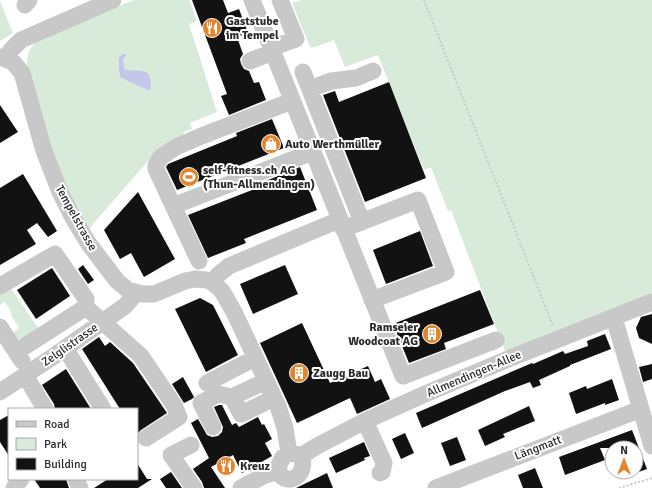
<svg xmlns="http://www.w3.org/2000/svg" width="652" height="488" viewBox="0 0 652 488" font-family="Signika,sans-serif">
<rect width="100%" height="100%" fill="#fff"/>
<path fill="#d8ead9" d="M134,0H189L197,21L189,24L217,112L190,123L192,129L184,132L181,141L154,154L87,231L59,176L27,69C27,49 30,46 46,35Z
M301,0H652V302L508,359L451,210L448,211L431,167L424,170L378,55L345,67L334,40L315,47H310L292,3Z
M0,1L13,33L0,41Z
M7,289L12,290L39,329L22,339L16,338L13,333L19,328L11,315L12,314L5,302L0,305V293Z"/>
<path fill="#c4c6ea" d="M123,54H125L126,55L123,59L124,69C136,74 152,63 151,88L148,90C146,89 123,79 120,77L119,68V57Z"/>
<path fill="#121212" d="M192,0H223L228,13L239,9L248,33L237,37L243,54L240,59L241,64L244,69L249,71L254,83L259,82L266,100L229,115L221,96L227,94Z
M389,82L426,178L365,202L323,95L335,91L339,102Z
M0,105L18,132L0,143Z
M272,119L284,148L177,190L166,167L168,164L237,136L236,133Z
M300,167L317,210L244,239L246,243L208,258L188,215L252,190L251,187Z
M23,174L57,231L48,237L37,223L27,230L36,244L0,265V188Z
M138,192L175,259L144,277L131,253L120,259L104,230Z
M420,231L433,266L386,284L373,250Z
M83,265L94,280L88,284L78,269Z
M285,265L298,294L253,314L240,284Z
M52,268L70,296L36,319L17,290Z
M480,290L494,324L444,343L446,349L409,363L393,324Z
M200,298L213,305L238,355L206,372L175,309Z
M652,314V344L639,338L636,328L641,317Z
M302,323L330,383L368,366L375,382L381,379L390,399L357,414L350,398L297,423L260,343Z
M605,334L611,349L570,365V366L539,380L541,385L533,388L530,382L505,391L422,428L416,413L532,363L533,364L563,351L565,354L588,346L587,341Z
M99,337L105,346L110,342L133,363L167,413L141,430L137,434V409H120L82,349Z
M652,364V379L643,382L639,367Z
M66,369L91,409H55L54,404L42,385Z
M183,377L194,397L192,399L184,403L172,384Z
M612,379L619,400L605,405V403L576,414L569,393L586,386L587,389Z
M219,405H222L232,425L236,423L239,427L258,417L262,425L264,424L272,439L265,443L272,456L242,473L233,455L211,467L225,488H204L202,482L193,469L209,458L191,423L198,419L207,435L212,437L218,436L222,432L223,427L214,407Z
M529,406L535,421L503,434L505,437L485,446L478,430Z
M9,415V456L0,442V420Z
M632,430L647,469L636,473V448H600L605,460L565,475L559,457Z
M405,433L414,453L401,459L392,439Z
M457,437L466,460L450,466L441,443Z
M364,442L370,456L364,458L365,460L336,473L329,458Z
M137,463L147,479H152L138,488H94L108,479H137Z
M535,468L543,488H523L518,475Z
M171,472L182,488H166L160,479Z
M327,473L333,488H296L298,487Z
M34,479H66L69,488H40Z"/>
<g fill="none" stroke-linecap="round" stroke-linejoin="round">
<path stroke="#c8c8c8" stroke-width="2" stroke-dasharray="2 2" stroke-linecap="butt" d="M424,0L553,326
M619,488L652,478"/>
<path stroke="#c8c8c8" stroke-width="17" d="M252,0L403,376L496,340
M25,5L29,0
M271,48L296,39L280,0
M0,57L13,62L22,73L44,151L60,192L73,218L89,244L117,281L128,290L142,294H154L185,281L195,279L207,280L213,283L222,291L235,314L278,406L285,428L289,453
M6,58L11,50L21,40L113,0
M250,61L273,52
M303,72L362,222
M310,89L331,81L356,78L373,71
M173,206L312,152
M343,229L418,200L446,272L372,300
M199,261L156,169V165L161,157L176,147L199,137L292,101
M213,283L218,275L229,266L339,220
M0,286L55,254L86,299V309
M614,318L652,446
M0,327L22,361
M65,348L103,409
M16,352L83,309H88L141,356L174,405L179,417L146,438
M25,375L45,409
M207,383L255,358
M0,392L57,354L125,306L131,299L135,292
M232,397L241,414L274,398
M365,421L384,463L382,472L380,473
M213,427L201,403L218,394L232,397L266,381
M191,445L171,455L194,488
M289,453L300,455C309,468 294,488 280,475L278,467L283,457Z
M301,456L317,446L365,421L425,394L508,359L652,302
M76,479L80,488
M14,488L21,479
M241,488L263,476L279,471
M436,488L641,409"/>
</g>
<defs>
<symbol id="restaurant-disc" viewBox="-11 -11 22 22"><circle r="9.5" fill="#e5852b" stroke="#fff"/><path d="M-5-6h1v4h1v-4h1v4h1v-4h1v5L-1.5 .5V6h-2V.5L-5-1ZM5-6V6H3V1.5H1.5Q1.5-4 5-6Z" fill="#fff"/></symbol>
<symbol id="shop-disc" viewBox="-11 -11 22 22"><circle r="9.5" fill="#e5852b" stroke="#fff"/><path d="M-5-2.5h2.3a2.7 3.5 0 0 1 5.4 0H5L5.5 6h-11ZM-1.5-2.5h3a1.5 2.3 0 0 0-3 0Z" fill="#fff"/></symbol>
<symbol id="stadium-disc" viewBox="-11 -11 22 22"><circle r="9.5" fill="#e5852b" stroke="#fff"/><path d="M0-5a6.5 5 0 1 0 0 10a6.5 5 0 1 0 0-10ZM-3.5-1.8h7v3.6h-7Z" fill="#fff"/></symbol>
<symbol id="building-disc" viewBox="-11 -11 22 22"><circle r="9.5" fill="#e5852b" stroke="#fff"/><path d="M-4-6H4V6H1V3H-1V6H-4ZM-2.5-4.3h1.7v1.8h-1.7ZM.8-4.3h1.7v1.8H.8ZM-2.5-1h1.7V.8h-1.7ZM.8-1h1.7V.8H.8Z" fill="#fff"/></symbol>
</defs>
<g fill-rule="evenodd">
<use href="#restaurant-disc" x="201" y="17" width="22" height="22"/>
<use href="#shop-disc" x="260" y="133" width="22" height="22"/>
<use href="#stadium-disc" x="178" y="166" width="22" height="22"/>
<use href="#building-disc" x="421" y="323" width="22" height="22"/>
<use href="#building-disc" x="288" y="362" width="22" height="22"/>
<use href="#restaurant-disc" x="215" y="455" width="22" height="22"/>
</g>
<g text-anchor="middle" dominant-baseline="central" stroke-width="4" stroke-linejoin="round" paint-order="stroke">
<g font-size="12" font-weight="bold" fill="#2b2b2b" stroke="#fff" text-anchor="start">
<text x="226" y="21">Gaststube<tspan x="226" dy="14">im Tempel</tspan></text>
<text x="285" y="144">Auto Werthmüller</text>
<text x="203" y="170">self-fitness.ch AG<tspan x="203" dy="14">(Thun-Allmendingen)</tspan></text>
<text x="418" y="327" text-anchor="end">Ramseier<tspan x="418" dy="14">Woodcoat AG</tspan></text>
<text x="313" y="373">Zaugg Bau</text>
<text x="240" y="466">Kreuz</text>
</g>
<g font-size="12" fill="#2b2b2b" stroke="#fff">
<text transform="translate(76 218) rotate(61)">Tempelstrasse</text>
<text transform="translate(70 345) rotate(-35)">Zelglistrasse</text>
<text transform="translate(474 374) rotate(-23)">Allmendingen-Allee</text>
<text transform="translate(538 448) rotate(-21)">Längmatt</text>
</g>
</g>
<rect x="8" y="408" width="130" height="72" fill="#ffffff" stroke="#aaaaaa"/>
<rect x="16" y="421" width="20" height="6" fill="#c8c8c8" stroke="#aaaaaa"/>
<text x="44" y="428" font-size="12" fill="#2b2b2b">Road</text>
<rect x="16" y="438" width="20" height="12" fill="#d8ead9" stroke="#aaaaaa"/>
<text x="44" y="448" font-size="12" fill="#2b2b2b">Park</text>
<rect x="16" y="458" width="20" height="12" fill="#121212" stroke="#aaaaaa"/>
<text x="44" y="468" font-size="12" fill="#2b2b2b">Building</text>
<g transform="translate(624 460)"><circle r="19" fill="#ffffff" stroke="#aaaaaa"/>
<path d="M0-3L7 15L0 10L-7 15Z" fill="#e5852b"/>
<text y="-6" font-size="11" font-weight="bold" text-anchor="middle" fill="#2b2b2b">N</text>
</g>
</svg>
